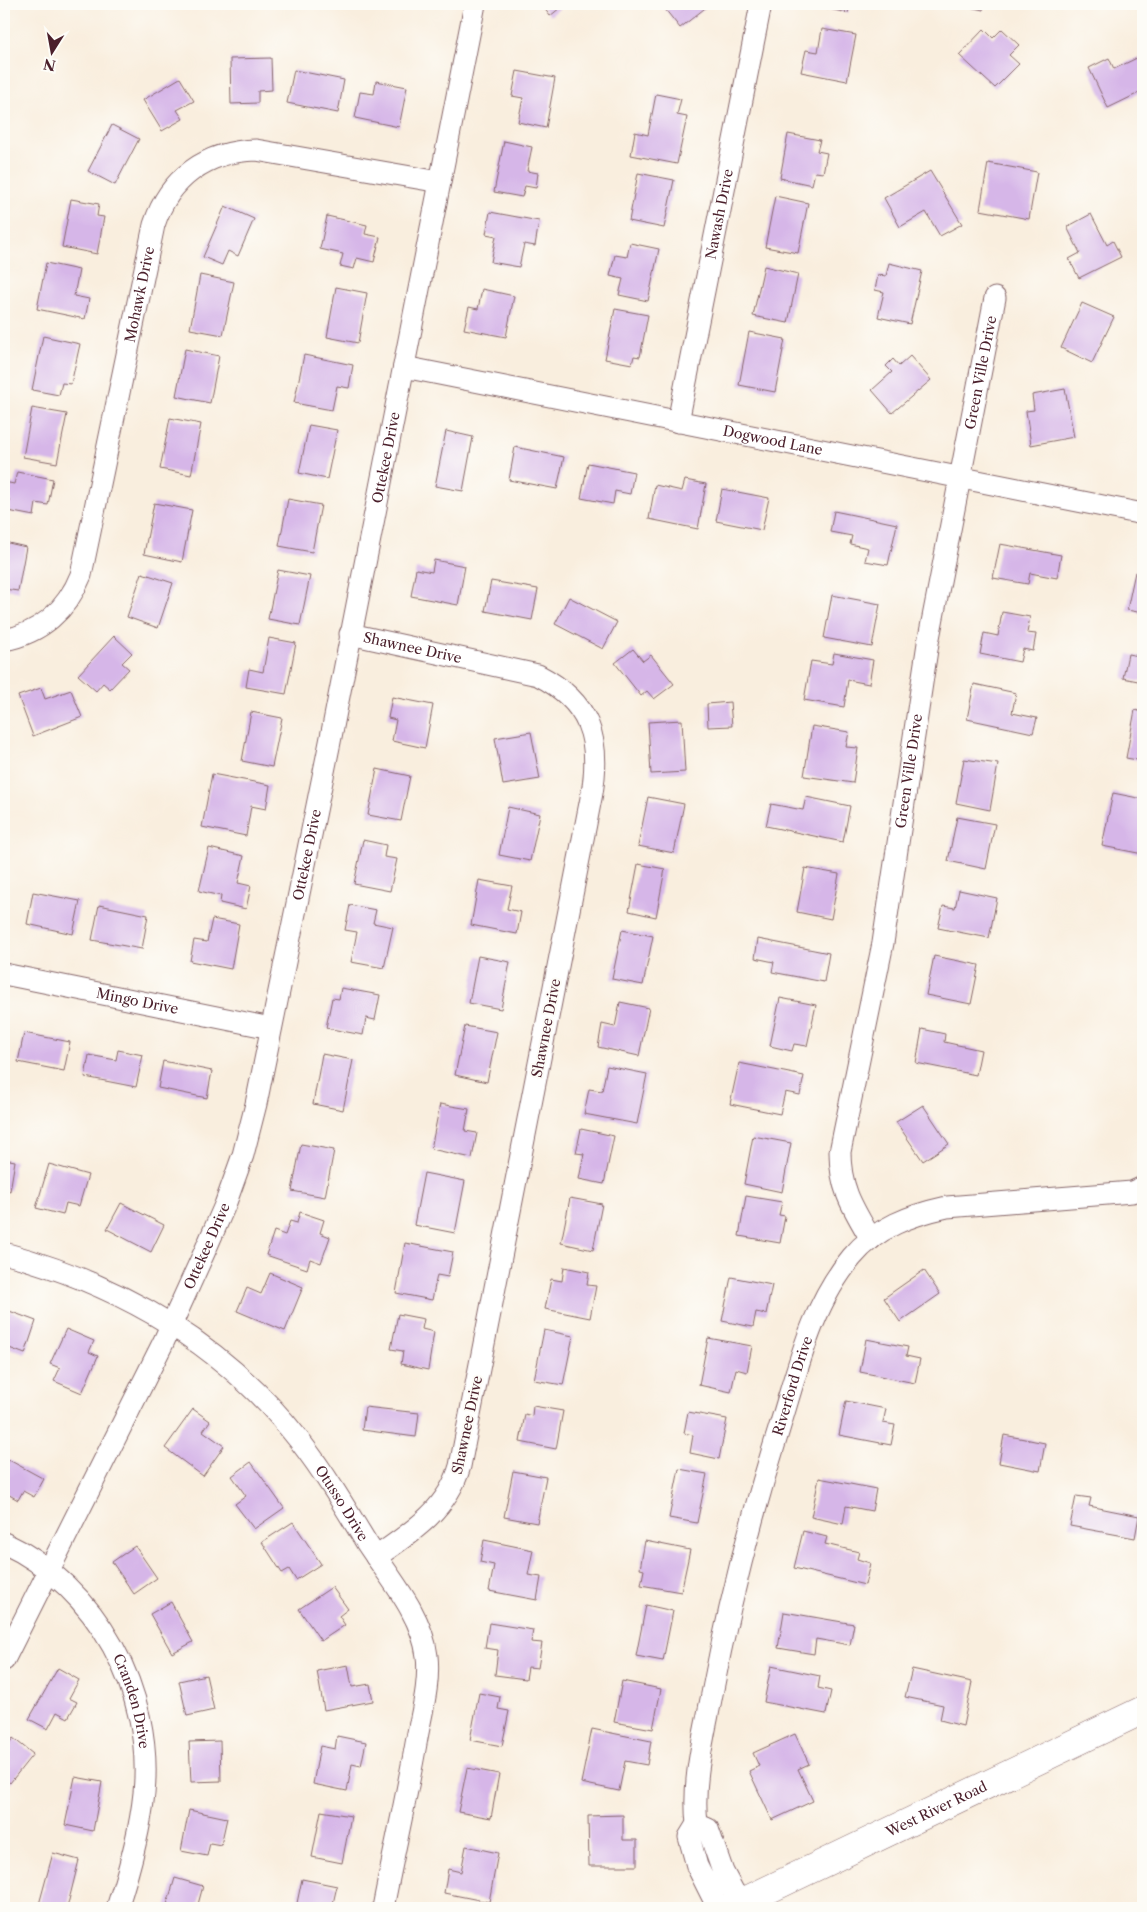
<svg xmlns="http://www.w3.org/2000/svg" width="1147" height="1912" viewBox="0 0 1147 1912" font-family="'Libre Caslon Text',serif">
<rect width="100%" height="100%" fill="#fdfcf7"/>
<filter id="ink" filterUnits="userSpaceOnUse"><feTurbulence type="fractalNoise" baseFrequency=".02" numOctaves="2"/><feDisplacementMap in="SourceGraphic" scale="10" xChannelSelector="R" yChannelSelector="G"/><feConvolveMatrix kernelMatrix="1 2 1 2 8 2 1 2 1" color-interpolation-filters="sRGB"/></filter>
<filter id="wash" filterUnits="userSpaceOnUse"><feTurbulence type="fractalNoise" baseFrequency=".0096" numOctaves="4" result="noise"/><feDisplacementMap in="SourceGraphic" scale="20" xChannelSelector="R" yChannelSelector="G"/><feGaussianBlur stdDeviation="1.12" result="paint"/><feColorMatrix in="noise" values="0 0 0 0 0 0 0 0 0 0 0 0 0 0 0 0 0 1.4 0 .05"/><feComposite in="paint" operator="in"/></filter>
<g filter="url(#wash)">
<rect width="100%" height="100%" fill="#f9eede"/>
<g id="blocks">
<path fill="#d6b6e8" d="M4,4H8L5,22H4Z
M541,4H565L550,16Z
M661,4H708L709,5L680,28Z
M815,4H850L848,13L815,6Z
M956,4H984L983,10Z
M822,29L856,35L847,81L801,72L806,50L818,52Z
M984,29L993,38L1002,29L1019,45L1009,55L1019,64L995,88L959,55Z
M1139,57L1143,66V91L1108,108L1089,68L1109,58L1114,69Z
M271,58L272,90L258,91V103L231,104L230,59Z
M294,70L344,80L338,113L287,103Z
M517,71L555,78L546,128L518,122L523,98L512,96Z
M180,78L194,101L177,110L183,119L162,131L143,100Z
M376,81L407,87L399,127L355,118L360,92L374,94Z
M656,94L681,99L677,115L687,117L677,164L631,155L635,132L648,135Z
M112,125L139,139L115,185L88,171Z
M788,134L820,140L817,151L827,153L823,173L815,172L812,185L780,178Z
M504,141L532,147L527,171L538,173L536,188L525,186L522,197L494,192Z
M988,163L1037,172L1029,219L980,210Z
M930,171L962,224L940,236L926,212L900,227L884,198Z
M638,173L674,180L664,228L629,221Z
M775,196L808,203L798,253L765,247Z
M71,199L99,204L97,216L104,217L97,254L62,247Z
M225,206L254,219L238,256L228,251L222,265L203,257Z
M490,212L539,221L535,246L524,244L519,267L491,262L496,236L486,234Z
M1091,214L1107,245L1113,241L1121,257L1079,278L1069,259L1080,253L1067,227Z
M327,216L367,225L365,234L380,237L374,262L357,258L354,269L340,266L343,254L320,249Z
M630,243L659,249L648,301L619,295L623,279L610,276L615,255L627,257Z
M46,263L79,270L74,296L89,299L85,319L37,309Z
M889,263L922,271L910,324L878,317L884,292L875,290L878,275L886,276Z
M764,266L798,274L788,323L753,316Z
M200,275L234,282L223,335L190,329Z
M336,287L367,293L358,343L327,337Z
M482,289L514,296L506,337L464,329L469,307L478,309Z
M1082,303L1114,317L1092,363L1061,348Z
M615,309L648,315L640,357L634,356L632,364L605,359Z
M749,332L785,339L775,392L739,385Z
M43,336L80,344L71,384L62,383L59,395L32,390Z
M185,349L219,356L210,403L176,396Z
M304,355L353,365L349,388L337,386L332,410L294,403Z
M910,356L931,380L892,413L872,390L892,372L886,366L893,359L899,366Z
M1065,389L1074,437L1031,445L1026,411L1034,410L1032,395Z
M32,408L67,414L57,463L23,457Z
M170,418L201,424L191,475L160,469Z
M309,425L337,430L327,479L299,473Z
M446,431L473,437L463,491L435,486Z
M515,447L564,457L557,489L509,480Z
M588,463L634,472L630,494L615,491L613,504L581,498Z
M17,472L53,479L48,505L36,503L34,516L8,511L10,500L4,499V482L14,484Z
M685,480L706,484L698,529L649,519L655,485L682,491Z
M722,489L769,498L762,530L716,521Z
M288,499L321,505L312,552L279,546Z
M154,503L192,510L182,562L144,554Z
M834,511L897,524L888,565L865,561L868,548L850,544L852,536L830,532Z
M4,542L26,547L18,591L4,589Z
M1000,544L1061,555L1057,578L1030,573L1028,584L993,578Z
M434,560L465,566L458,605L411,596L416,569L432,572Z
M278,570L310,576L300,625L268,619Z
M1135,572L1143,574V613L1127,610Z
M142,573L173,583L158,628L127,617Z
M491,581L538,589L532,620L485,611Z
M832,595L880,604L872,647L824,638Z
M569,597L617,622L603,649L555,624Z
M1002,612L1030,617L1027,633L1036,634L1033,651L1023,649L1020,662L980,654L984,633L998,636Z
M114,636L132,653L122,663L129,669L110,689L103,683L96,691L78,675Z
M269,638L296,643L286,694L246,687L249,669L263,672Z
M633,649L643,661L651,655L674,684L654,699L647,691L641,696L615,663Z
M834,653L873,660L869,684L848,680L844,707L804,700L811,661L832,664Z
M1128,654L1143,657V682L1123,678Z
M974,684L1016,693L1012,713L1037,718L1033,733L967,719Z
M41,688L45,699L71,690L82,717L33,736L18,696Z
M392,697L433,705L425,748L392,741L396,720L388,718Z
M730,702L732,726L708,727L707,704Z
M1135,710L1143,712V761L1126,758Z
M251,712L282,718L272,767L242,761Z
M682,720L685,772L651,774L648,722Z
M812,726L849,732L846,747L858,748L853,783L804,776Z
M531,732L540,779L503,785L495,738Z
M964,759L998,764L990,810L956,803Z
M377,769L410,776L401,821L368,815Z
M212,774L270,785L266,809L251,806L246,836L202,827Z
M1113,793L1143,799V854L1102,846Z
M648,797L684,804L674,853L638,846Z
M806,797L850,806L843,842L766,826L771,804L803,810Z
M508,807L540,814L530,861L499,855Z
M957,817L995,824L986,869L948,861Z
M363,840L386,845L384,857L397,859L390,891L354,884Z
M209,848L244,856L238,883L251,886L246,909L220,903L221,896L199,891Z
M638,864L665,869L656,917L629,911Z
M805,868L839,874L831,919L797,912Z
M479,880L512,886L507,909L521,912L517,934L471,925Z
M959,890L997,898L989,938L938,928L943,906L955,908Z
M33,892L80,901L73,934L27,924Z
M99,905L148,915L142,949L92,940Z
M350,905L376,910L373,923L393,927L384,968L351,962L357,932L345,930Z
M212,919L239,924L231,969L190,961L194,940L207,942Z
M622,930L653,936L643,985L612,979Z
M758,939L829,953L824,982L772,972L774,962L755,958Z
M478,956L510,962L501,1009L469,1003Z
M934,956L979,965L971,1004L926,995Z
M341,988L380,995L375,1020L366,1018L363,1035L326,1028L332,998L339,999Z
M780,998L816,1005L807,1046L794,1044L792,1051L770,1046Z
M620,1002L649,1008L639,1056L598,1047L602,1024L615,1027Z
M465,1026L497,1032L487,1082L455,1075Z
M922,1029L945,1034L944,1042L981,1050L976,1075L916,1063Z
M24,1033L70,1042L64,1071L18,1062Z
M118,1050L143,1055L136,1087L85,1077L89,1055L116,1060Z
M322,1054L353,1060L343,1110L313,1104Z
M163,1061L212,1071L207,1098L158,1088Z
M739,1063L804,1076L800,1095L785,1092L780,1114L730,1104Z
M607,1066L647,1074L637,1124L584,1114L589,1089L602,1091Z
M440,1104L469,1109L465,1131L477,1133L472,1158L431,1149Z
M923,1105L949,1144L923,1161L896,1122Z
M581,1129L614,1136L604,1184L579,1179L584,1154L576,1153Z
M753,1136L791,1143L782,1192L744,1184Z
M301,1144L334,1150L325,1197L292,1191Z
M4,1159L15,1161L10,1191L4,1189Z
M49,1164L88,1175L79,1206L66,1203L63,1215L36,1208Z
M424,1173L465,1181L455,1233L414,1225Z
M746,1196L782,1202L779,1215L785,1216L780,1243L739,1236Z
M570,1198L602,1204L593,1250L561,1243Z
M121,1203L164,1225L151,1252L107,1229Z
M300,1212L324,1220L320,1233L330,1237L321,1263L310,1259L307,1269L266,1255L274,1231L285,1235L290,1221L297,1223Z
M405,1243L453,1252L448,1277L437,1275L432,1300L396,1293Z
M564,1267L589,1272L587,1285L596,1286L590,1318L545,1309L551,1279L562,1281Z
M924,1270L940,1294L900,1322L884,1298Z
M270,1273L303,1287L285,1331L237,1311L247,1288L261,1294Z
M731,1277L772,1285L766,1314L756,1312L753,1327L722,1321Z
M4,1309L36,1321L25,1354L4,1346Z
M398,1314L424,1319L422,1329L434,1332L428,1370L401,1364L403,1351L391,1349Z
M66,1329L94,1341L89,1352L98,1356L82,1393L54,1381L60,1368L50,1364Z
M544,1330L573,1336L563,1385L534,1380Z
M708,1338L752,1346L747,1372L736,1369L731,1392L699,1385Z
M866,1339L908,1347L906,1356L920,1359L915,1383L860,1372Z
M846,1401L886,1409L883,1423L895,1425L891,1445L839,1435Z
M533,1406L563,1411L556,1449L520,1442L525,1414L532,1416Z
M365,1407L419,1413L416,1437L362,1430Z
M193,1409L210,1421L203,1431L224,1446L203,1476L165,1448Z
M688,1412L727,1419L719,1459L690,1453L693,1435L684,1433Z
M1004,1435L1045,1443L1040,1471L999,1463Z
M9,1460L44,1479L34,1497L23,1491L18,1500L4,1492V1470Z
M251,1462L284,1508L254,1529L235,1504L246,1496L232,1476Z
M679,1469L707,1474L697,1523L669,1518Z
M513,1471L546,1477L537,1523L504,1517Z
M819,1478L876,1489L872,1511L846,1506L843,1524L811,1517Z
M1076,1496L1091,1498L1089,1506L1139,1516L1135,1538L1070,1526Z
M293,1522L321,1564L296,1580L289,1569L282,1573L262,1542Z
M803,1531L827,1537L825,1544L859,1552L857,1559L870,1563L865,1585L794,1568Z
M484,1540L533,1550L528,1575L541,1577L537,1600L489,1591L494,1565L480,1562Z
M645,1541L690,1550L681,1592L641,1585L644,1570L640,1569Z
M135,1546L157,1578L134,1594L112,1562Z
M332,1587L348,1609L339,1616L345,1625L321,1641L299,1609Z
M171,1602L193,1642L172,1653L150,1614Z
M646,1605L673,1611L663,1661L636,1656Z
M784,1612L854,1624L850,1645L816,1639L814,1654L778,1648Z
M489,1623L533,1630L531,1642L542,1643L538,1668L528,1667L526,1679L495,1675L498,1650L485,1648Z
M348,1665L352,1687L370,1684L373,1701L324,1710L317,1671Z
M771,1666L820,1676L818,1688L831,1691L826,1714L764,1702Z
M58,1668L79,1680L69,1698L77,1702L68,1718L57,1712L48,1729L29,1719Z
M912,1669L972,1682L963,1726L940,1720L943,1705L905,1697Z
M206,1675L214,1710L187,1716L179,1681Z
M622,1681L661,1689L653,1729L614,1722Z
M479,1693L500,1697L498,1709L509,1711L502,1746L470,1740Z
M592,1729L651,1741L647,1765L625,1761L619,1791L581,1783Z
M795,1734L809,1764L798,1769L813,1801L772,1820L749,1771L759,1766L753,1753Z
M337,1736L366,1742L361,1766L352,1764L347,1791L313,1784L320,1746L335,1749Z
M13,1738L33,1754L10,1783L4,1778V1750Z
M220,1741L221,1781L191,1782L189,1742Z
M467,1768L499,1774L491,1818L458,1812Z
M75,1777L102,1782L93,1831L65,1825Z
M189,1810L227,1818L221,1845L210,1843L207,1856L181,1851Z
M321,1811L351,1816L342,1863L312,1857Z
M623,1815V1840H637V1866H589L588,1816Z
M466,1846L498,1853L489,1902L444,1893L448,1869L461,1872Z
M53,1853L79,1860L67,1908H38Z
M175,1878L203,1886L197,1908H166Z
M302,1879L337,1886L332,1908H296Z"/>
</g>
</g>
<g filter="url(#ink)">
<use href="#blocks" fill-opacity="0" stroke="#87676a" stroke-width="1"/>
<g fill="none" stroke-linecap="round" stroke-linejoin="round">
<defs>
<g id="street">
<path id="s1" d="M404,367L1143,514"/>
<path id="s2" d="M678,422L761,4"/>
<path id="s3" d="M350,634L538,675C590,702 601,739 592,793L460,1466C448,1509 411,1533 376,1557"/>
<path id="s4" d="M4,640C41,633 67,610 81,575L154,225C169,178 207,151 256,150L440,182"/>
<path id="s5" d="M4,974L271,1028"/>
<path id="s6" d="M871,1239C853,1208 840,1189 840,1152L883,943L928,643L995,298"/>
<path id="s7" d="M4,1253C122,1285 223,1343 299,1440C324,1472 345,1507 366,1542C388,1576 422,1614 427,1656C430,1683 422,1711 417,1738C407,1795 394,1851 383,1908"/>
<path id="s8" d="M4,1543C97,1586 154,1692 144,1793C140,1833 129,1871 117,1908"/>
<path id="s9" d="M4,1660L163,1343L204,1253L225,1205L243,1155L256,1104L330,742L475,4"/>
<path id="s10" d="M697,1824C692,1780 704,1737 712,1694C729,1603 752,1515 780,1426C798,1368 812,1304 852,1257C877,1227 911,1215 947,1207L1132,1192L1143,1187"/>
<path d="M718,1908L697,1866L689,1837L697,1824L708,1829L723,1872L740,1904"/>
</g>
<g id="secondary">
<path id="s11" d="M730,1908L1143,1710"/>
</g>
</defs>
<use href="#street" stroke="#87676a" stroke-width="23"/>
<use href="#secondary" stroke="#87676a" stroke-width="29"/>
<use href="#street" stroke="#fff" stroke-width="21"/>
<use href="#secondary" stroke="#fff" stroke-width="28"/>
</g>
</g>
<g text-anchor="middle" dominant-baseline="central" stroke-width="4" stroke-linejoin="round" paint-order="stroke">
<g font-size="14" fill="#4a1f2b" stroke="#fdfcf7">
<text stroke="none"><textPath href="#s2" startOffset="212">Nawash Drive</textPath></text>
<text stroke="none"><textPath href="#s4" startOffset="392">Mohawk Drive</textPath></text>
<text stroke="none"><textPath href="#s6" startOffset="886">Green Ville Drive</textPath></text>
<text stroke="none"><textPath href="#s1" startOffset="376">Dogwood Lane</textPath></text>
<text stroke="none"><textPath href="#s9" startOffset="1271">Ottekee Drive</textPath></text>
<text stroke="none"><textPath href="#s3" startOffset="64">Shawnee Drive</textPath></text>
<text stroke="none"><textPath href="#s6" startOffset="481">Green Ville Drive</textPath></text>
<text stroke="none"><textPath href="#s9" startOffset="866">Ottekee Drive</textPath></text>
<text stroke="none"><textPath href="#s5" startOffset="136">Mingo Drive</textPath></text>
<text transform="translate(546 1028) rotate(-79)">Shawnee Drive</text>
<text stroke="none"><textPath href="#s9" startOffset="461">Ottekee Drive</textPath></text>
<text stroke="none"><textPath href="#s10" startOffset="450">Riverford Drive</textPath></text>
<text transform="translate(467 1425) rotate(-78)">Shawnee Drive</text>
<text stroke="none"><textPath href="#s7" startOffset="432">Otusso Drive</textPath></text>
<text stroke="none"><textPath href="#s8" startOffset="211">Cranden Drive</textPath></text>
<text stroke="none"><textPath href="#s11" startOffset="229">West River Road</textPath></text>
</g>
</g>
<rect width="1147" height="1912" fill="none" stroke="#fdfcf7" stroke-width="20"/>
<g transform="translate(52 52) rotate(191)" stroke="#fdfcf7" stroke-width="4" paint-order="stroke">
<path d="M0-4L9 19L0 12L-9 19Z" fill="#4a1f2b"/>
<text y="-8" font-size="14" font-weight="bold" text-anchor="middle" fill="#4a1f2b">N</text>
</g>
</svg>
